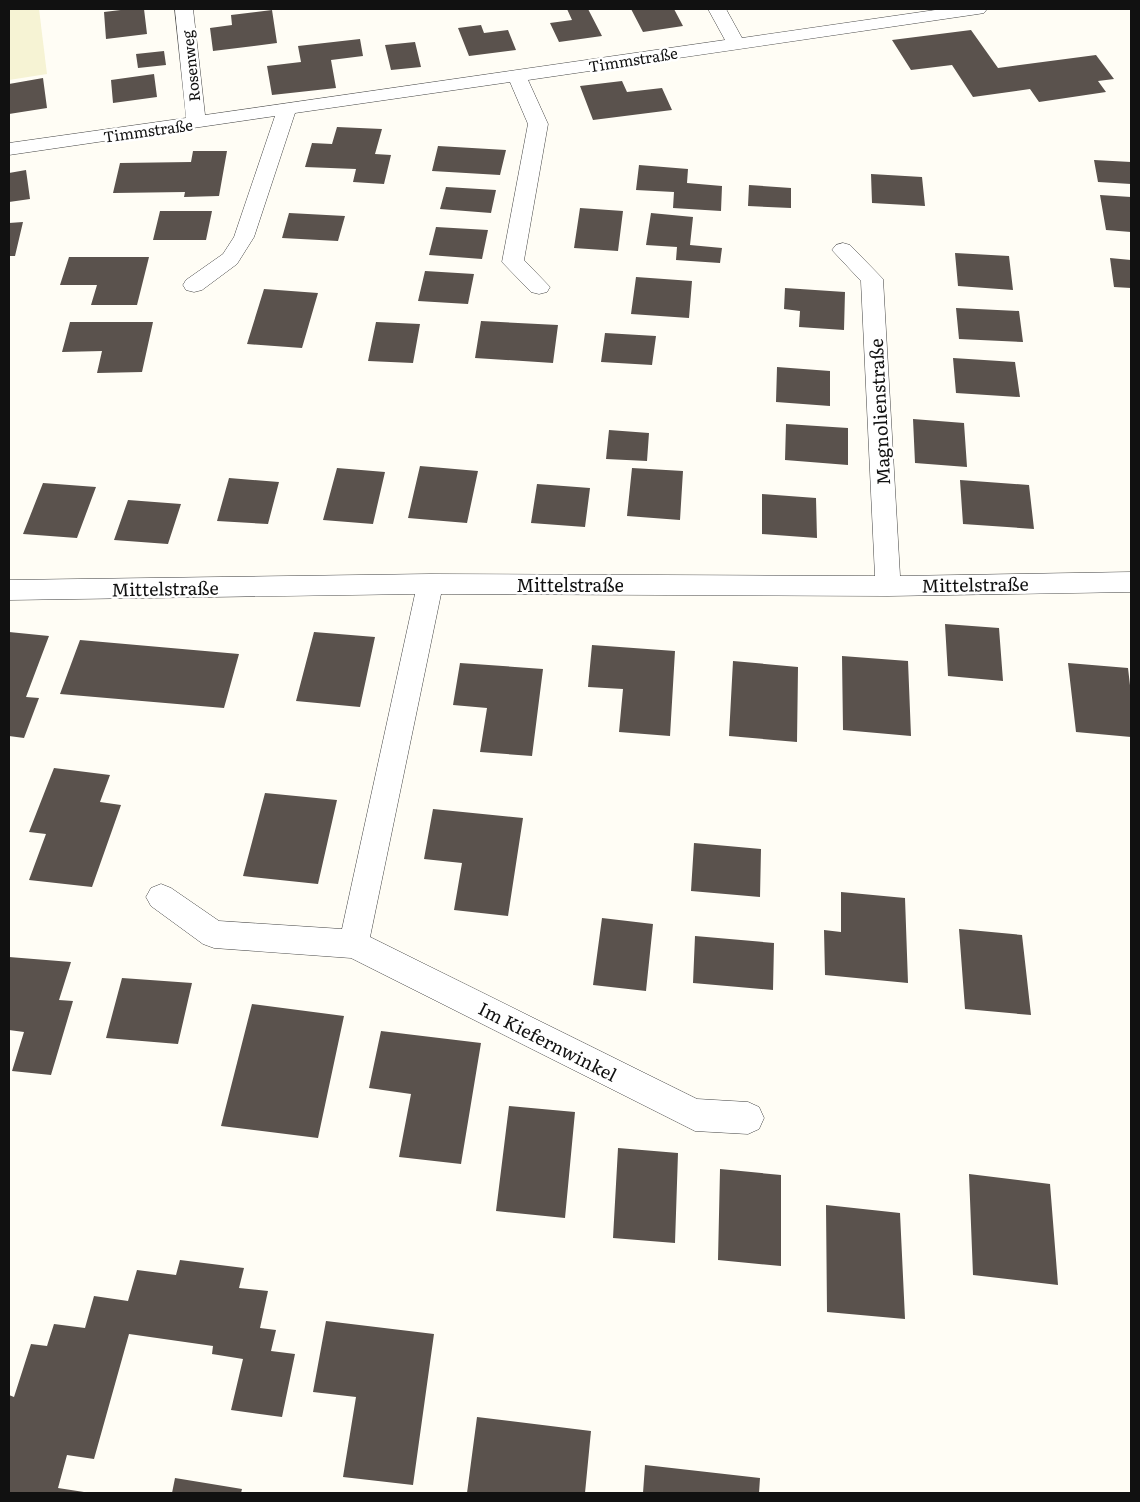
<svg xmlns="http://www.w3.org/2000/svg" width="1140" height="1502" viewBox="0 0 1140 1502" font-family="Literata,serif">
<rect width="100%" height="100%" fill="#fffdf5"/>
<path fill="#f6f3d4" d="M9,9H39L47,74L9,80Z"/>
<path fill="#5a524d" d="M129,9H144L147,34L106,39L104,12Z
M567,9H588L602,36L559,42L550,23L572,20Z
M631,9H674L683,26L643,32Z
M272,10L277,43L213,51L210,28L232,25L231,15Z
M481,25L484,33L508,30L516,50L469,56L458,28Z
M971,30L998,68L1096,55L1114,79L1098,81L1106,92L1039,102L1030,89L973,97L952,65L911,70L892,40Z
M360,39L363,56L331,60L336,88L272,95L267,66L301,62L298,46Z
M415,42L421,67L391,70L385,45Z
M164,51L166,65L138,68L136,54Z
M154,74L157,97L113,103L111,80Z
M43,78L47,108L9,114V84Z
M622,81L627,92L662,88L672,110L593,120L580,86Z
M337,127L382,129L375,154L391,155L384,184L353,182L356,169L305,167L312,143L332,144Z
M438,146L506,150L500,175L432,171Z
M193,151H227L219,196L184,197L185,192L113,193L120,163L191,162Z
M1094,160L1131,162V184L1098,182Z
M639,165L688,169L687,183L722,186L721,211L673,208L674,192L636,190Z
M26,170L30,199L9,202V173Z
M871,174L922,177L925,206L872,203Z
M749,185L791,188V208L748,206Z
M446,187L496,190L491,213L440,209Z
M1100,195L1131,197V232L1106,230Z
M580,208L623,211L618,251L574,248Z
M160,211H212L206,240H153Z
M289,213L345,216L338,241L282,238Z
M651,213L693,217L690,245L722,248L720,263L676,260L677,247L646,245Z
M23,222L15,256H9V223Z
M436,227L488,230L482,259L429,255Z
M955,253L1009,256L1013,290L958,286Z
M69,257H149L137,305H91L97,285H60Z
M1110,258L1131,260V288L1114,287Z
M425,271L474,274L468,304L418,301Z
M636,277L692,281L689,318L631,314Z
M785,288L845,292L844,330L799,327L800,311L784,309Z
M264,289L318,293L302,348L247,344Z
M956,308L1019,311L1023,342L959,339Z
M481,321L558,325L553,363L475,358Z
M70,322H153L142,372L97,373L102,351L62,352Z
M376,322L420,324L413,363L368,361Z
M605,333L656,336L652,365L601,362Z
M953,358L1015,362L1020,397L956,393Z
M777,367L830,371V406L776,402Z
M913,419L964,423L967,467L915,463Z
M786,424L848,428V465L785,460Z
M609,430L649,433L647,461L606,459Z
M420,466L478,471L467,523L408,518Z
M337,468L385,472L373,524L323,520Z
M632,468L683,471L680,520L627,516Z
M229,478L279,482L268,524L217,521Z
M960,480L1029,485L1034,529L963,524Z
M43,483L96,487L77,538L23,534Z
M537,484L590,488L585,527L531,523Z
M762,494L816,498L817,538L762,534Z
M128,500L181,504L168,544L114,540Z
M945,624L999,628L1003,681L948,676Z
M9,632L49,636L26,697L39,698L24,738L9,736Z
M314,632L375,637L360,707L296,701Z
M80,640L239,654L224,708L60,694Z
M592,645L675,651L670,736L619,732L623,689L588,687Z
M842,656L908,661L911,736L843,730Z
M733,661L798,667L797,742L729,736Z
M460,663L543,669L532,756L480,752L487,708L453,705Z
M1068,663L1128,668L1131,694V737L1076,732Z
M54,768L110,775L100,802L121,805L92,887L29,880L46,834L29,832Z
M265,793L337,800L318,884L243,876Z
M433,809L523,818L508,916L454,910L462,863L424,859Z
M694,843L761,849L760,897L691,891Z
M841,892L905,898L908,983L825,975L824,930L841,932Z
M602,918L653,924L646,991L593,985Z
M959,929L1022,935L1031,1015L965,1009Z
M695,936L774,943L773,990L693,983Z
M9,957L71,962L59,1000L73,1001L51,1075L12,1071L24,1032L9,1030Z
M122,978L192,983L178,1044L106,1038Z
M252,1004L344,1016L318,1138L221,1126Z
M381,1031L481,1043L461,1164L399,1157L411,1094L369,1088Z
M509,1106L575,1112L565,1218L496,1211Z
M618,1148L678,1153L675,1243L613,1238Z
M720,1169L781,1175V1266L718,1260Z
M969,1174L1050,1184L1058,1285L973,1275Z
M826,1205L900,1213L905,1319L827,1312Z
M180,1260L244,1268L239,1288L268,1291L260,1328L276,1330L271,1351L295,1354L282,1417L231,1410L243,1359L212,1354L213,1346L129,1334L94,1459L67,1455L58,1488L84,1492L83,1493H9V1395L14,1397L31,1344L47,1346L54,1324L85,1328L94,1296L128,1301L137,1270L176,1275Z
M326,1321L434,1334L413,1485L343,1477L356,1397L313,1392Z
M477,1417L591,1431L585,1493H467Z
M645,1465L760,1478L759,1493H643Z
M175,1478L242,1489L241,1493H172Z"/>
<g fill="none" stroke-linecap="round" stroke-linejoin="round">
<defs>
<path id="minor" d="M175,9H193L205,115L725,40L708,9H726L742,38L942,9H987L984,13L978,14L528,80L548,124L524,260L550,287L547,292L539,294L531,292L502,262L528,124L510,82L295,113L254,237L237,264L202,290L194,292L186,290L183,285L186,280L223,254L234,237L275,116L9,155V143L186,118Z
M843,243L850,245L883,279L900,576L1131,572V592L888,596L441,594L370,937L697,1099L748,1102L759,1107L764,1118L759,1129L748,1134L695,1131L351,958L214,948L203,944L151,906L146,897L151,888L161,884L171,888L219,921L342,929L415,594L9,600V580L430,574L875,576L861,281L832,250L836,245Z"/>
</defs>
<use href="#minor" stroke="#444" stroke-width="1"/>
<use href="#minor" fill="#fff" fill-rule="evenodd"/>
</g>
<g text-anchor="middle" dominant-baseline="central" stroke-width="5" stroke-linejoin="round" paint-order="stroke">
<g font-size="15" fill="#111" stroke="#fff">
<text transform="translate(633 59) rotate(-9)">Timmstraße</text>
<text transform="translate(190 66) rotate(-96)">Rosenweg</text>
<text transform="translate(148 130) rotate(-8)">Timmstraße</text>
</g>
<g font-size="18" fill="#111" stroke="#fff">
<text transform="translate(879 412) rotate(-93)">Magnolienstraße</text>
<text x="570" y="584">Mittelstraße</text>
<text transform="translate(975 584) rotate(-1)">Mittelstraße</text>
<text transform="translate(165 588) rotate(-1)">Mittelstraße</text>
<text transform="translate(548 1041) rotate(27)">Im Kiefernwinkel</text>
</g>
</g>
<rect width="1140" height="1502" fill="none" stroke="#111111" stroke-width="20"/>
</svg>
